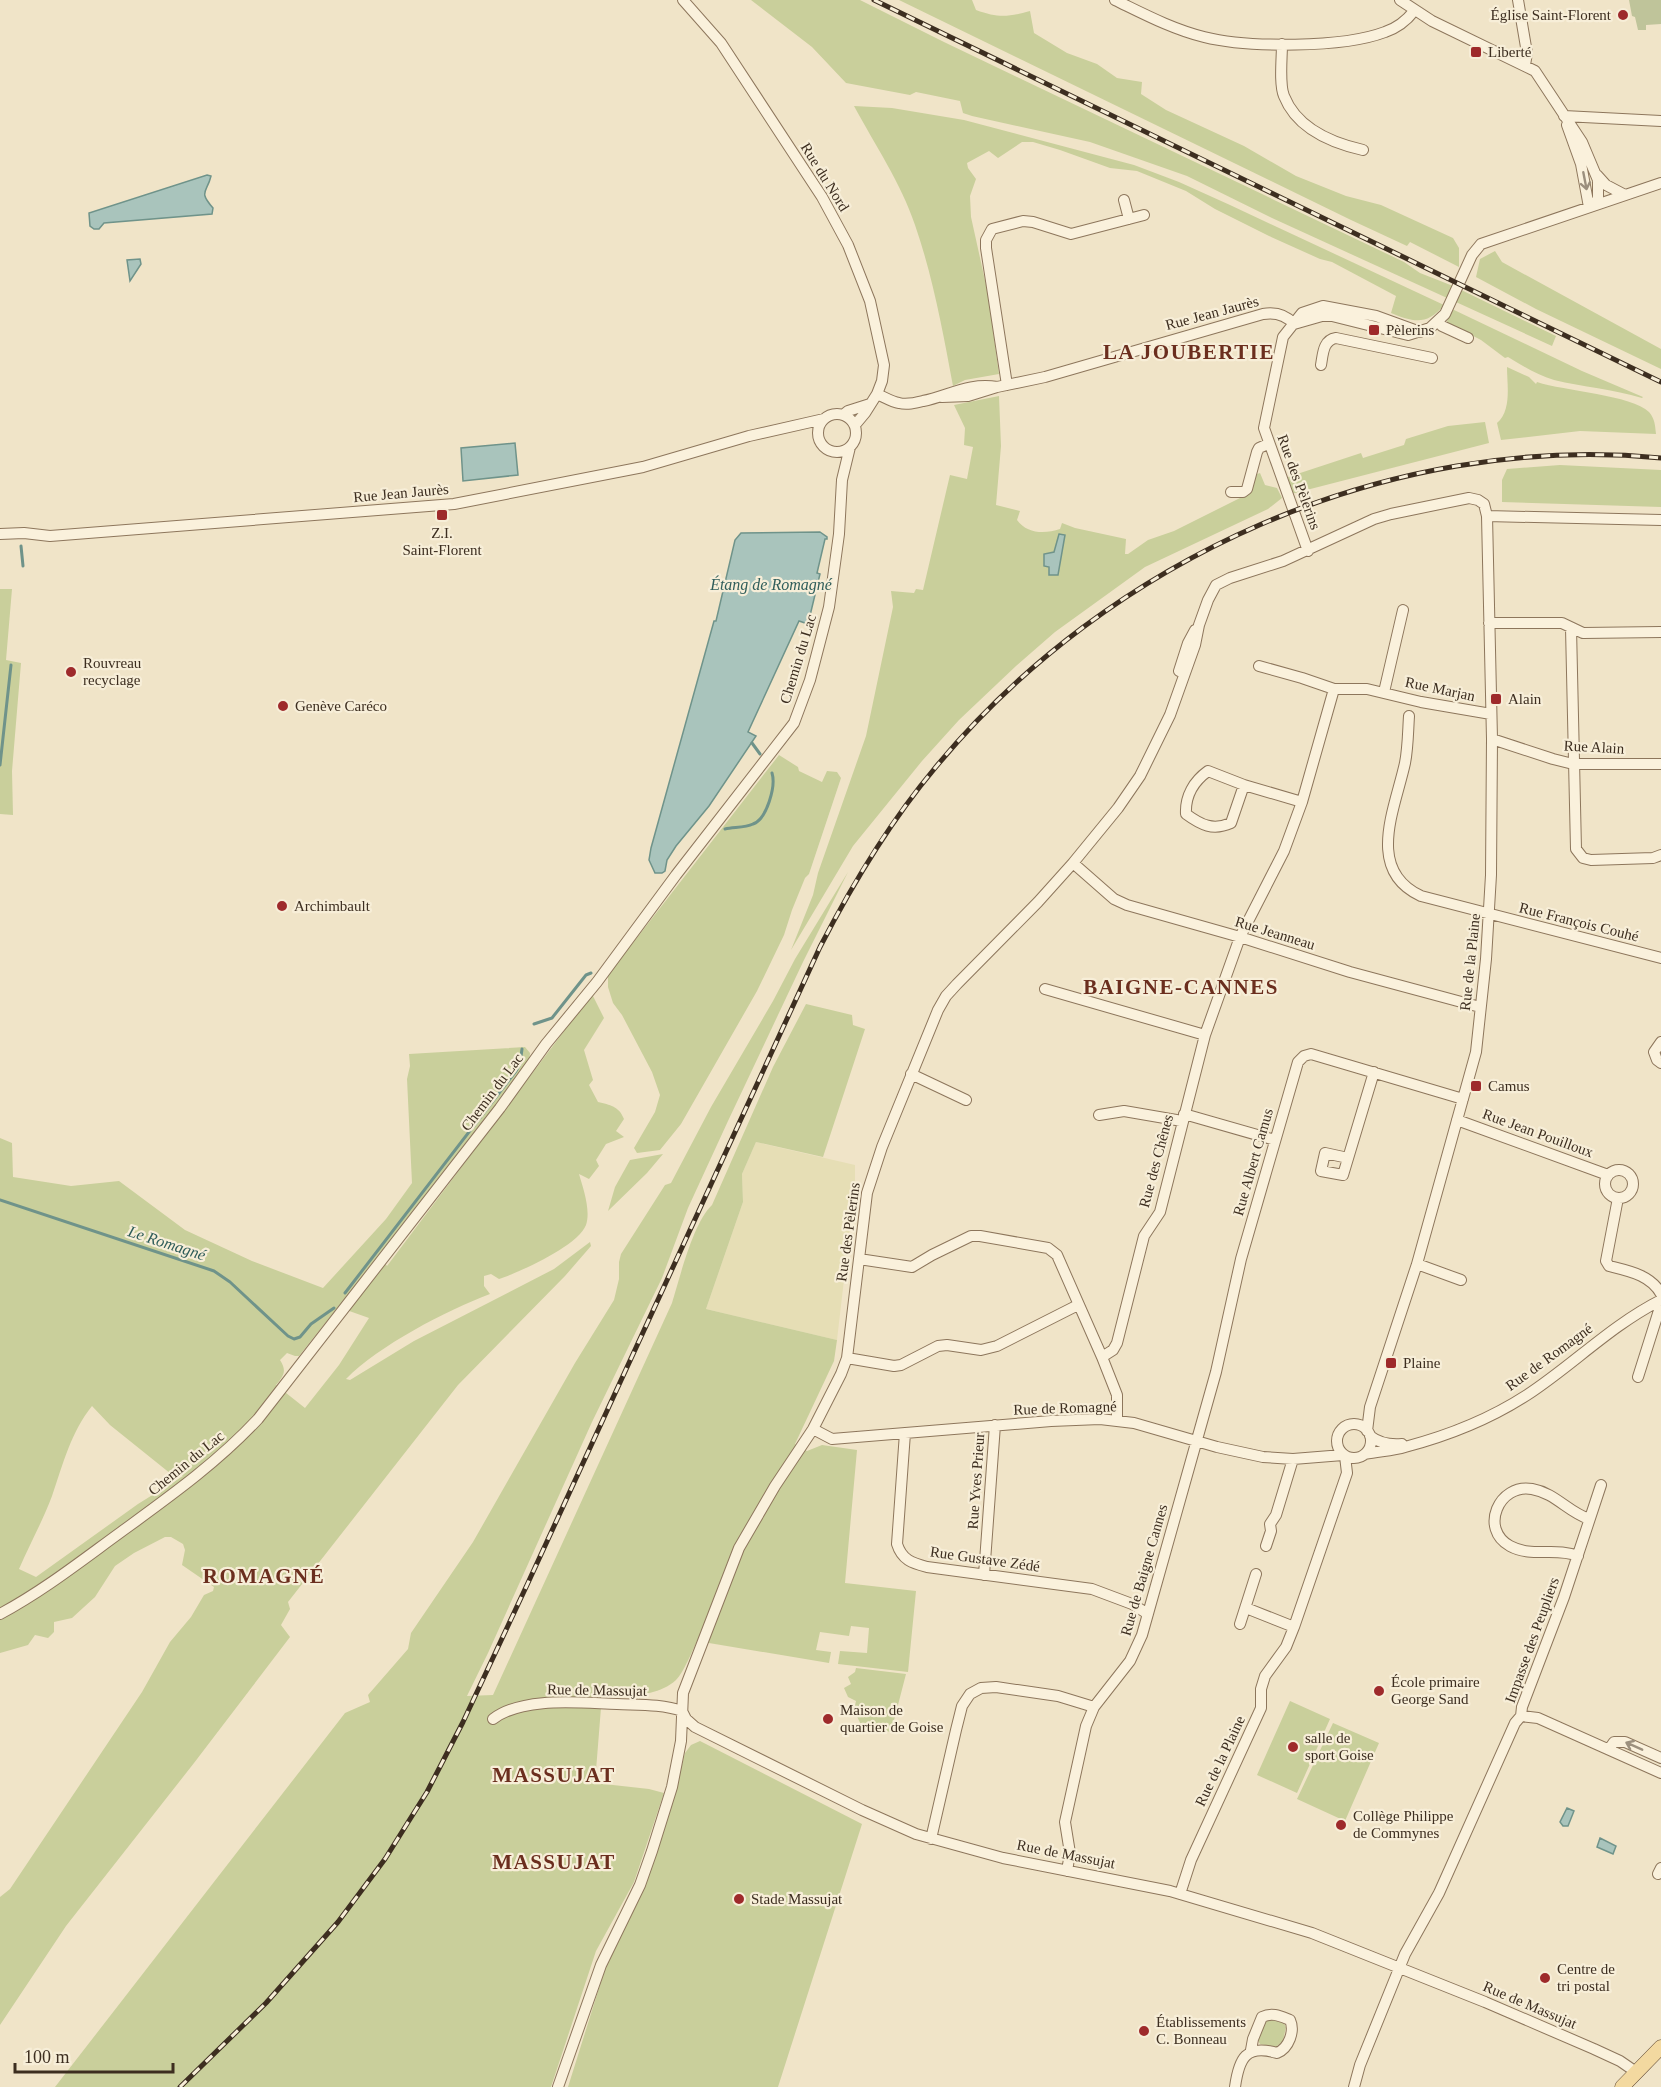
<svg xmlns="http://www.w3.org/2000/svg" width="1661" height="2087" viewBox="0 0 1661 2087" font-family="'Times New Roman',serif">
<rect width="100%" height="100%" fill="#f0e4c8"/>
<path fill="#e6deb5" d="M756,1142L855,1165V1185L837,1340L706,1309L743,1202L742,1174Z"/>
<path fill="#c9cf9b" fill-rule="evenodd" d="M751,0H860L944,42L1404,262L1420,273L1453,286L1556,336L1552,346L1272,218L1187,176L1090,142L972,116L963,113L960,101L916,92L910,95L846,83L812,47Z
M899,0H972L976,10C998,18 1008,17 1030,11L1034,33L1067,53L1097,64L1117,78L1142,82L1141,94L1166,110L1244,146L1296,176L1346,196L1381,205L1453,238L1459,248V267L1410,242L1407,246L1351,220Z
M854,106L892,108L964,120L1134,165L1179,182L1230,205L1444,305C1427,326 1413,322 1391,313L1396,296L1332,262L1320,259L1269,236L1215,209L1186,191L1137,171L1110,168L1060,150L1033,142H1022L998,158L989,151L967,163L968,168L976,179L970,196L971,217L988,294L999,374L965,380L953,386C943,332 933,277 915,225C901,183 875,145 854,106Z
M1495,251L1502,262L1661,349V369L1536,309L1476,277L1480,259Z
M1452,309L1582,371L1643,397L1642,398C1613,389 1583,387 1554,380C1537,375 1523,366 1508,357L1505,358L1481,340L1448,323L1447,321Z
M1507,367L1529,377L1536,384L1537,382C1564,391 1632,395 1649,412C1655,419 1655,425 1656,434L1580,431L1501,440L1497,423C1512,410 1507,385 1507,367Z
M999,396L1001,446L996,505L1020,511L1017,520C1027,534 1045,534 1060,529L1062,523L1075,528L1126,539L1125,554H1128L1148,540L1174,531L1250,493L1257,474L1260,473L1265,485L1277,488L1282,498L1268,509L1145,567L1055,632L1016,666L959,720L922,761L853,846L791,950L813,895L818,873L866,736L893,607L891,591L914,593L916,589L923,590L950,475L967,479L973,447L964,445L965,428L954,405Z
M1485,422L1489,443L1291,494L1288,477L1361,453L1363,458L1404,445L1406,439L1448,426Z
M1560,465L1661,470V507L1502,502V480L1507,469Z
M0,589H12L6,660L21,663L12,771L13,815L0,814Z
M779,755L798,767L799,771L822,782L827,771L837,772L841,778L809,874L805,878L792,910L784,935L757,991L681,1124L660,1150L637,1153L634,1148L655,1112L660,1095L652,1072L622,1015L613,1003L608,987V975Z
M848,872L803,962L728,1121L688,1208L662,1278L592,1422L488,1653L467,1696L493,1695L672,1303C680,1277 693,1223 712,1205L773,1067L806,1004L852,1015L853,1025L865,1029L823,1157L756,1142L742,1174L743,1202L706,1309L837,1340L834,1361L795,1444L807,1451L822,1445L857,1450L845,1583L916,1591L908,1672L838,1664L840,1651L867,1653L869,1628L851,1626L849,1636L820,1632L816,1650L831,1652L829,1663L697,1641C692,1651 684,1672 676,1680C656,1698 627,1695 602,1695L595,1783L649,1789L664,1793L634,1882L596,1951L551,2087H55L345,1713L370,1702L368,1695L408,1649L411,1633L473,1542L575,1363L614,1300L619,1279V1262L621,1254L665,1185L671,1183L711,1107L773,1001L795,959Z
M592,994L604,1018L584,1050L593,1080L589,1085L598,1102C610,1105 619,1106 624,1119L616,1131L624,1137L606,1144L596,1160L599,1166L589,1179L579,1174C583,1188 591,1210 586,1225C578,1246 520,1272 499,1279L491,1274L484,1276V1286L490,1294C447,1310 378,1346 346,1379L350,1380L414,1341L554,1269L590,1242L591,1246L565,1276L458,1385L288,1602L290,1609L281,1625L290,1637L194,1763L66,1926L0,2025V1897L10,1889L142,1692L170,1642L191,1617L204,1595L213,1591L214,1587L182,1565L185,1550L183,1544L171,1537H165L134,1553L115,1566L95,1597L72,1618L54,1622V1632L48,1638L35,1635L28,1645L0,1653V1138L12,1143L13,1177L71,1186L119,1181L185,1230L252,1261L323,1288L386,1219L412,1183L407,1079L410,1066L409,1054L525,1047L530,1053L529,1063L379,1255L387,1266ZM338,1307L369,1318L339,1365L305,1408L276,1385C284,1375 287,1371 280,1360L287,1353L295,1356H299ZM92,1406L110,1425L171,1474L183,1476L138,1504L36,1577L19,1569C30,1544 43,1520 52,1496C63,1464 71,1432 92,1406Z
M663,1154L647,1173L608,1211L615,1187L630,1160Z
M856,1668L906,1674L891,1732L862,1727L854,1710L856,1701L848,1697L844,1688L851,1684L848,1677L855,1672Z
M1290,1701L1330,1719L1297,1793L1257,1775Z
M1333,1723L1379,1743L1345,1821L1297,1799Z
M700,1741L862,1824L778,2087H568L605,1969L647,1880L669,1814L685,1753L691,1745Z
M1268,2018L1283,2022L1286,2027L1283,2041L1276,2047L1260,2044L1257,2039L1259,2029Z"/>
<path fill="#bfc49a" d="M1629,0H1661V24L1646,25V30H1638L1635,17L1632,16Z"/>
<path fill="#a9c4bc" stroke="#6f938a" stroke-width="1.5" d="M207,175L211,176C207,193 198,191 213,208L212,214L104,223L99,229H94L90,226L89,213Z
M140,259L141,264L130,281L127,260Z
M515,443L518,475L463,481L461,448Z
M820,532L827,537V539H825L817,573L820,574L808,624L799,621L748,732L756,736L709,806L676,846L667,860L665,871L662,873H655L649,860L651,848L714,621H716L735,540L741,533Z
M1059,534L1065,535L1058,575H1049V567L1044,566V554L1054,552Z
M1567,1808L1574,1811L1568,1826H1563L1560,1822Z
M1600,1838L1616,1846L1613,1854L1597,1847Z"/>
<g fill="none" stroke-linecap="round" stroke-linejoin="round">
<path stroke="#6f938a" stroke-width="3" d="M21,546L23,566
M752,743L760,754
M0,765L11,665
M725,829C734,827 745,828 753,824C767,819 776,786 772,773
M534,1024L552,1018L586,975L591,973
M0,1200L214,1271L230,1282L288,1336L294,1339L300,1337L311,1324L334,1308
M345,1293L516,1071L520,1064L522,1049"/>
<defs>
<path id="minor" d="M683,0L721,43L822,197L848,245L870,301L884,365L882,381L877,394L865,413L855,425
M1115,0C1144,14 1172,29 1204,37C1248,48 1343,48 1385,32C1397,28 1407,20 1414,11
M1400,0L1432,21L1535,71L1582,142L1598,180V198L1595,205
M1518,0L1527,53L1525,65
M1282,44C1282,58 1279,84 1284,96C1297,129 1332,143 1363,150
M1564,116L1661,121
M1567,125L1581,164L1589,207
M1597,175L1606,185L1625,195
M1124,200L1129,219
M1438,322L1442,326L1468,338
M1294,324L1322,316H1332L1408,335L1430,328L1445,314L1472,255L1481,244L1661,183
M1321,365C1323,354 1323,340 1336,338L1432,358
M1007,385L986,248V240L992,229L1023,221L1033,222L1071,234L1144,215
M877,394C884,397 892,402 899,403C907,405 915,403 923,401C948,396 970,382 997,387
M942,397L968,396L997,387L1045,377L1263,314C1275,312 1286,315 1294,324
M818 433a19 19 0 1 1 38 0a19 19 0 1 1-38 0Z
M843,415L848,411L870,404
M1231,492H1243L1247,489L1257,452L1259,448L1268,444
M1487,516L1661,520
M0,534L24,533L50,536L454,504L643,467L749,436L824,419
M1308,551L1264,428L1283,337L1302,313L1323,306L1376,316L1420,332
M1489,623H1562L1583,633L1661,632
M1571,628L1576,849L1583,858L1591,860L1653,858L1661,855
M1179,671L1188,643L1195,630
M1334,689H1367L1421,702L1491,714
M1384,692L1403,610
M1409,716C1408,731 1408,748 1405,763C1395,809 1365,870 1421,896L1661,958
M1492,739L1553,759L1573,764H1661
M1244,785L1231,823C1213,831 1201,825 1186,814C1185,796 1194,781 1208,771L1244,785L1302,802
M1073,863L1114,899L1127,905L1240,937L1350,972L1480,1007
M1045,989L1205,1035
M1661,1042L1654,1052L1657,1060L1661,1063
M911,1074L966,1100
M1184,1114L1275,1140
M1099,1115L1124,1111L1182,1121
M1457,1120L1608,1175
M1348,1158L1325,1153L1321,1171L1343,1175L1374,1072
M1605 1184a14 14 0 1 1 28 0a14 14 0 1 1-28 0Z
M1618,1198L1606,1261L1609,1266C1629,1271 1651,1275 1661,1294
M859,1259L912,1267L932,1255L971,1236H980L1048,1248L1057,1255L1102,1357
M1417,1264L1461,1280
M847,1358L894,1366L901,1365L938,1346L947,1345L981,1350L997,1346L1078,1305
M1638,1377L1661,1304
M1117,1420V1395L1102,1357L1113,1350L1117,1343L1144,1236L1160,1212L1205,1035L1240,937L1284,851L1302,802L1334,689L1302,678L1259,666
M1337 1441a17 17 0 1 1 34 0a17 17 0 1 1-34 0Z
M813,1429L832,1439L1051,1421L1100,1419L1134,1423L1217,1447L1263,1457L1293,1459L1343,1455
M905,1433L897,1544C902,1560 912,1563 927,1567L1092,1589L1132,1604L1148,1614
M1370,1436C1379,1443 1391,1445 1402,1444
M1365,1454C1378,1451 1392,1451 1405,1447C1447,1436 1490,1419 1527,1395C1573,1365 1610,1326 1661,1300
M1601,1485L1564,1597L1522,1707L1521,1716L1538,1718L1661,1773
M1266,1546L1271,1531L1270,1524L1276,1515L1293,1459
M1578,1556C1556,1547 1532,1558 1510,1546C1479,1529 1499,1483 1532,1489C1555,1493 1568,1512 1589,1519
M984,1575L995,1425
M1246,1608L1294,1627
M0,1614C43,1591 81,1561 121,1532C169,1497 217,1463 258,1419L500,1108L546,1044L597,982L676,875L794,723L810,680L829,607L839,534L842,480L850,447
M1240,1624L1256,1574
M682,1711L686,1719L695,1727L862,1810L916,1834L1003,1858L1170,1891L1312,1933L1485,2002L1594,2049L1620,2061L1636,2072
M493,1719C523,1696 581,1703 617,1704C638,1705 662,1704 682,1711
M1609,1749L1614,1742H1625L1661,1758
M931,1839L956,1730L962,1706L970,1694L981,1688L996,1687L1058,1696L1094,1707
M1067,1871L1070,1853L1065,1822L1086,1726L1094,1707L1130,1661L1142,1635L1216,1372L1241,1259L1298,1062L1304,1056L1311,1054L1463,1099
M1658,1874L1661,1868
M1180,1894L1191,1860L1261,1708V1689L1265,1676L1286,1647L1294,1627L1347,1473L1345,1456
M558,2087L601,1965L640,1885L652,1851L672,1787L681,1741L683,1693L739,1548L775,1486L813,1429L841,1374L847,1358L867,1193L882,1147L938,1010L946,996L957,984L1038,902L1073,863L1118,808L1140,776L1170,715L1195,645L1199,625L1208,600L1216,585L1230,578L1283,561L1374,519L1391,514L1469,498L1478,500L1484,504L1487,516L1492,739L1491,875L1486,959L1476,1052L1417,1264L1370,1407L1367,1431
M1235,2087C1239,2058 1246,2044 1277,2053C1289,2048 1295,2031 1290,2020C1280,2016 1272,2012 1262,2017L1253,2039L1251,2050
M1354,2087L1360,2065L1405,1954L1439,1893L1515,1723L1521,1716"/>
<path id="major" d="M1622,2087L1661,2047"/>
</defs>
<use href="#minor" stroke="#8d765c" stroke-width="12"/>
<use href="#major" stroke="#5b4430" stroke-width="15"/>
<use href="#minor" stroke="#faf1dc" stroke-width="10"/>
<use href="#major" stroke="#f3d9a0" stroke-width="14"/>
<defs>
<path id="rail" d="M874,0L1661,382
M180,2087L266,2003L338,1922L385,1859L427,1792L463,1722L527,1585L820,947C853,883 889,823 935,768C1108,558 1388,432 1661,458"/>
</defs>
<use href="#rail" stroke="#3d2e20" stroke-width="5"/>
<use href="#rail" stroke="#f7eed8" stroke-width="3" stroke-dasharray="9" stroke-linecap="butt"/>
</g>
<defs><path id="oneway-shaft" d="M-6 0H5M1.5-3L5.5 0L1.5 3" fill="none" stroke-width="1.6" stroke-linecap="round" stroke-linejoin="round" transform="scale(1.5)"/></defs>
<g stroke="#9c907e">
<use href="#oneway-shaft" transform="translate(1585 181) rotate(79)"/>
<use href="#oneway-shaft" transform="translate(1634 1746) rotate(-156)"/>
</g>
<g fill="#9e2a2b" stroke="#f7eed8" stroke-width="2">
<circle cx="1623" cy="15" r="6"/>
<rect x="1470" y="46" width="12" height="12" rx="3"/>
<rect x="1368" y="324" width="12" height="12" rx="3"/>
<rect x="436" y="509" width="12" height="12" rx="3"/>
<circle cx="71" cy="672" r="6"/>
<rect x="1490" y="693" width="12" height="12" rx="3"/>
<circle cx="283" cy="706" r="6"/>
<circle cx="282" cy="906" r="6"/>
<rect x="1470" y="1080" width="12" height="12" rx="3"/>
<rect x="1385" y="1357" width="12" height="12" rx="3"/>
<circle cx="1379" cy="1691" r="6"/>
<circle cx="828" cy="1719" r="6"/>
<circle cx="1293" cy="1747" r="6"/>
<circle cx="1341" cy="1825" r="6"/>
<circle cx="739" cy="1899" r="6"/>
<circle cx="1545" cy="1978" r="6"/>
<circle cx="1144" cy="2031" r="6"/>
</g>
<g text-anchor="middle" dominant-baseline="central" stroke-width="4.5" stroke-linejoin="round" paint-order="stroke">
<g font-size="15" fill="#3d2e20" stroke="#f7eed8" text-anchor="start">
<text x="1611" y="15" text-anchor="end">Église Saint-Florent</text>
<text x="1488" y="52">Liberté</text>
<text x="1386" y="330">Pèlerins</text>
<text x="442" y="533" text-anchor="middle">Z.I.<tspan x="442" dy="17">Saint-Florent</tspan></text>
<text x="83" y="663">Rouvreau<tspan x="83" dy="17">recyclage</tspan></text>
<text x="1508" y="699">Alain</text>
<text x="295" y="706">Genève Caréco</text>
<text x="294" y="906">Archimbault</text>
<text x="1488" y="1086">Camus</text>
<text x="1403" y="1363">Plaine</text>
<text x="1391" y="1682">École primaire<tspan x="1391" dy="17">George Sand</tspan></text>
<text x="840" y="1710">Maison de<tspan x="840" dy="17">quartier de Goise</tspan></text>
<text x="1305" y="1738">salle de<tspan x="1305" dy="17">sport Goise</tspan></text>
<text x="1353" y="1816">Collège Philippe<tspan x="1353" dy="17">de Commynes</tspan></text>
<text x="751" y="1899">Stade Massujat</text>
<text x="1557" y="1969">Centre de<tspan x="1557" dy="17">tri postal</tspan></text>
<text x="1156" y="2022">Établissements<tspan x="1156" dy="17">C. Bonneau</tspan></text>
</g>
<g font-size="15" fill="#3d2e20" stroke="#f7eed8">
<text transform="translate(825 177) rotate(58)">Rue du Nord</text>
<text transform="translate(1212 313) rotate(-15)">Rue Jean Jaurès</text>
<text transform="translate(1299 482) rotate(70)">Rue des Pèlerins</text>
<text transform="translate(401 493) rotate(-5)">Rue Jean Jaurès</text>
<text transform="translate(798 659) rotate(-73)">Chemin du Lac</text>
<text transform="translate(1440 689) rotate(12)">Rue Marjan</text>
<text transform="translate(1594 747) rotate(3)">Rue Alain</text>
<text transform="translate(1579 922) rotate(14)">Rue François Couhé</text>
<text transform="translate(1275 933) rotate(17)">Rue Jeanneau</text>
<text transform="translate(1470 962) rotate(-84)">Rue de la Plaine</text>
<text transform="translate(492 1092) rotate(-53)">Chemin du Lac</text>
<text transform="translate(1538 1133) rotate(20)">Rue Jean Pouilloux</text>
<text transform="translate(1156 1161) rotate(-75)">Rue des Chênes</text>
<text transform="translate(1253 1162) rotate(-74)">Rue Albert Camus</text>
<text transform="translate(848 1232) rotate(-82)">Rue des Pèlerins</text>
<text transform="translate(1549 1357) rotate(-36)">Rue de Romagné</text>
<text transform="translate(1065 1408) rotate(-2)">Rue de Romagné</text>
<text transform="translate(186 1463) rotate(-39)">Chemin du Lac</text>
<text transform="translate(976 1481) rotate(-86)">Rue Yves Prieur</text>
<text transform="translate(985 1559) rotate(8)">Rue Gustave Zédé</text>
<text transform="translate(1144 1570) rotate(-74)">Rue de Baigne Cannes</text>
<text transform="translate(1532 1640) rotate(-70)">Impasse des Peupliers</text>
<text transform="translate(597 1690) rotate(1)">Rue de Massujat</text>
<text transform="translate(1220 1761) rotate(-65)">Rue de la Plaine</text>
<text transform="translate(1066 1854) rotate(11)">Rue de Massujat</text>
<text transform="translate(1530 2005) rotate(23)">Rue de Massujat</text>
</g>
<g font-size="16" font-style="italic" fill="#2f5d5a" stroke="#f7eed8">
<text x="771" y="584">Étang de Romagné</text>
<text transform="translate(167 1243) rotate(18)">Le Romagné</text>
</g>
<g font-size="21" font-weight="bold" letter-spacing="1.5" fill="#6b2e1e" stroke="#f7eed8">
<text x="1189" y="352">LA JOUBERTIE</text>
<text x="1181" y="987">BAIGNE-CANNES</text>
<text x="264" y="1576">ROMAGNÉ</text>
<text x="554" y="1775">MASSUJAT</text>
<text x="554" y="1862">MASSUJAT</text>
</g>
</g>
<path d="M15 2063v9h158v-9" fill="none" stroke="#3d2e20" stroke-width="3"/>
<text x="24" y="2063" font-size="18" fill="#3d2e20" stroke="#f7eed8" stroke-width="4.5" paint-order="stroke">100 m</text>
</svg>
